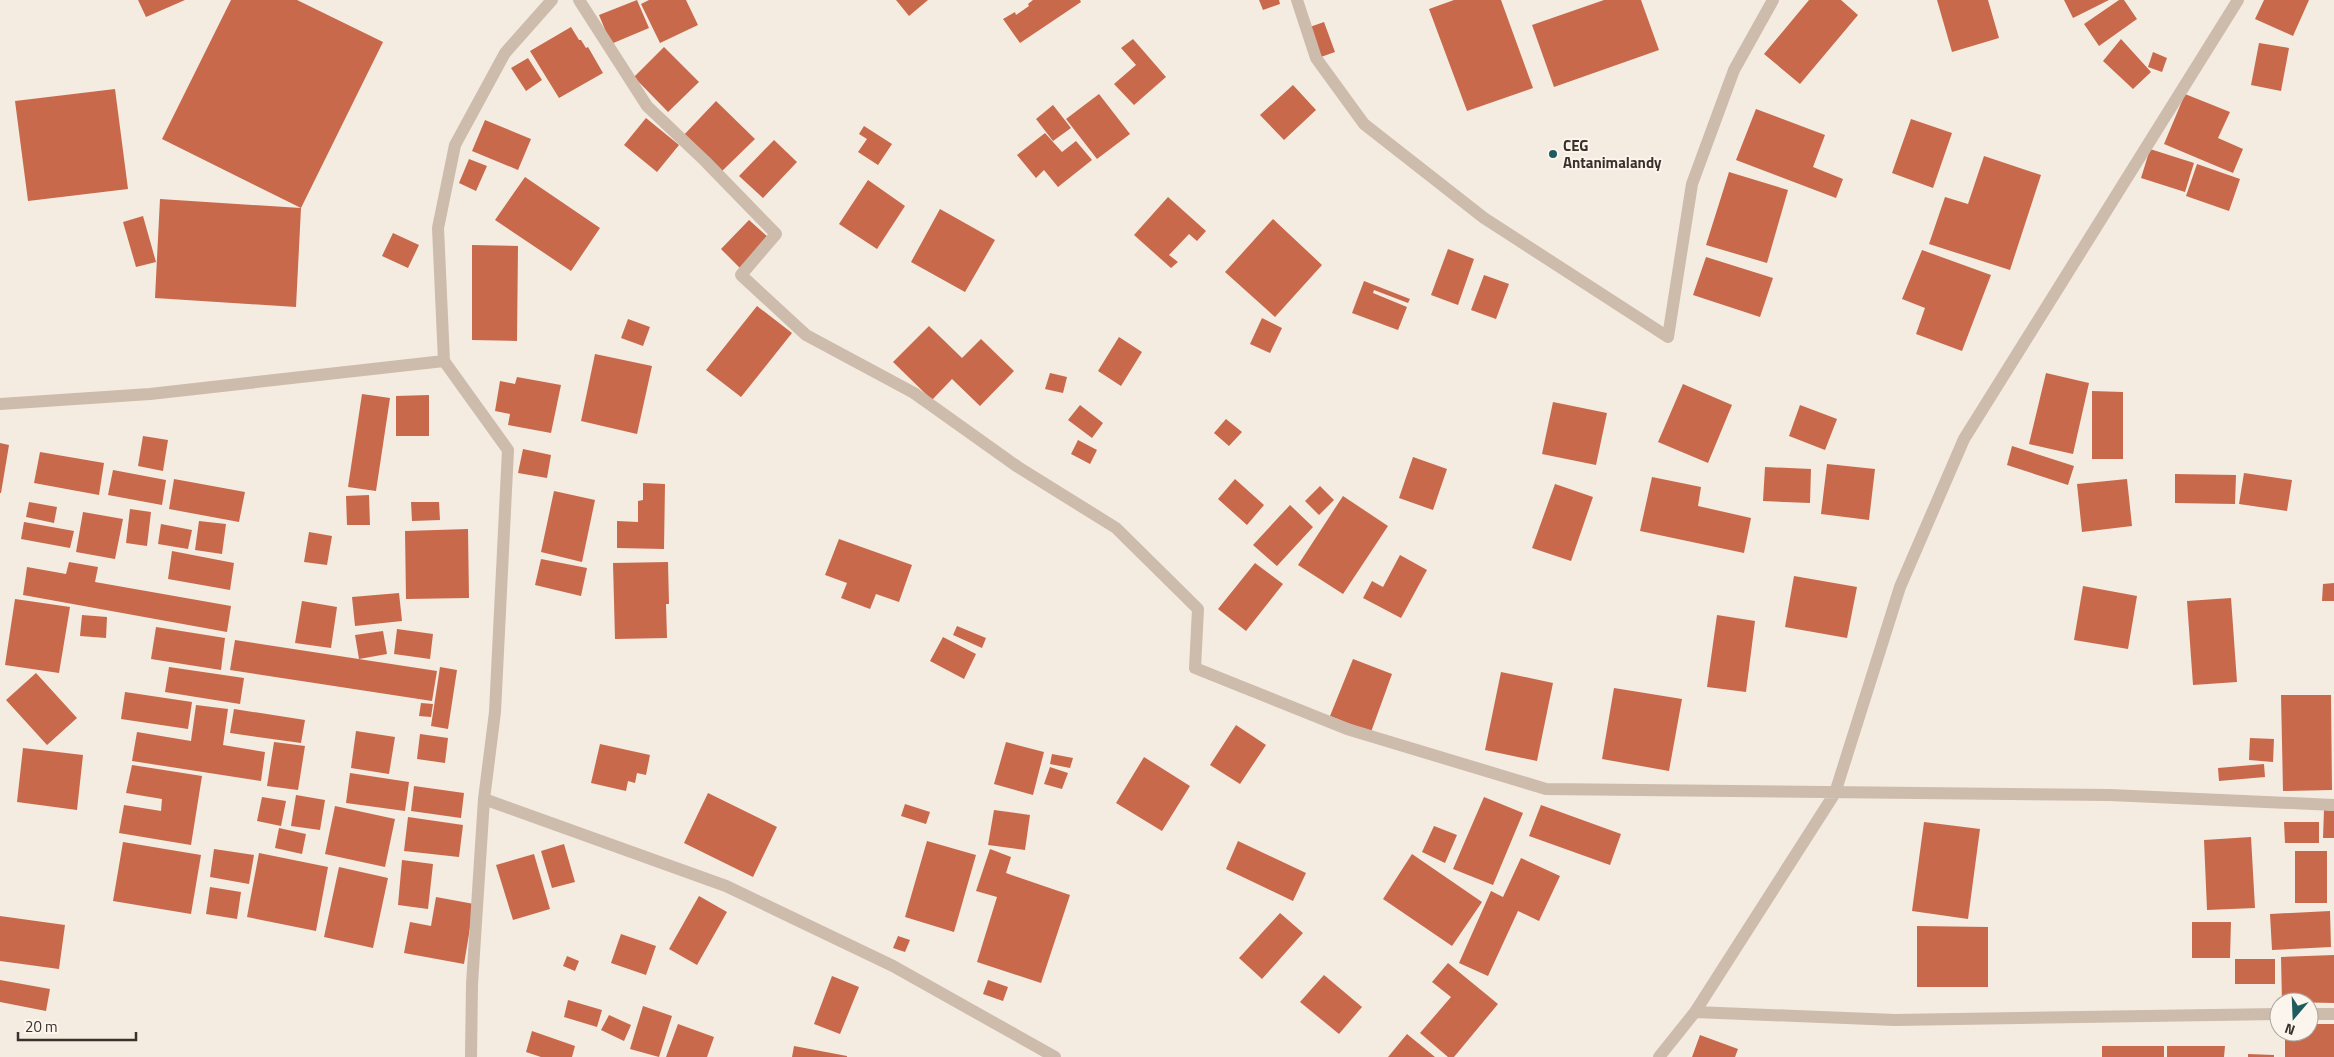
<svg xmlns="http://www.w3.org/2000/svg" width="2334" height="1057" viewBox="0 0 2334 1057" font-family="'Titillium Web',sans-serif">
<rect width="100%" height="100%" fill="#f4ebe1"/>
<path fill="#c8694b" d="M138,0H185L146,17Z
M231,0H297L383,42L301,208L162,139Z
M637,0L649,28L611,44L599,15Z
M649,0H686L698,25L660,43L641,4Z
M896,0H928L909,16Z
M1033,0H1080L1081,2L1020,43L1003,19L1015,12L1016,15L1029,6L1028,4Z
M1259,0H1279L1280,4L1263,10Z
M1454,0H1501L1533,88L1467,111L1429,9Z
M1604,0H1641L1659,50L1554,87L1532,25Z
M1809,0H1841L1858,15L1800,84L1764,54Z
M1937,0H1988L1999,38L1952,52Z
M2064,0H2109L2073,18Z
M2119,0H2124L2137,19L2099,46L2084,24Z
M2264,0H2309L2293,36L2255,19Z
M1324,22L1335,52L1318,58L1307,28Z
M571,27L579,40H581L586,48L588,47L603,73L559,98L530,51Z
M1133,39L1166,77L1134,105L1114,84L1136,65L1121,48Z
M2121,39L2151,72L2133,89L2103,61Z
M2259,43L2289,48L2281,91L2251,85Z
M664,47L699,82L668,112L634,77Z
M2153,52L2167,58L2162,72L2148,67Z
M528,58L542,80L526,91L511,68Z
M1293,85L1316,110L1284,140L1260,115Z
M115,89L128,189L28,201L15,101Z
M1099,94L1130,134L1097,159L1066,119Z
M2185,94L2230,112L2218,138L2243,149L2233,173L2164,144Z
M716,101L755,139L720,173L682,137Z
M1053,105L1071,128L1053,141L1036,119Z
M1756,109L1825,135L1813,167L1843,179L1836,198L1736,160Z
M646,118L679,145L657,172L624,145Z
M1911,119L1952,133L1933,188L1892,173Z
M485,120L531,139L518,170L472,151Z
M864,126L892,144L878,165L858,152L867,139L859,134Z
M1045,133L1062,152L1076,141L1092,160L1058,187L1044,170L1036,178L1017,155Z
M774,140L797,162L763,198L739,176Z
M2150,149L2194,163L2185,192L2141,178Z
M1984,156L2041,175L2010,270L1929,244L1945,197L1968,204Z
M469,159L487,166L476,191L459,183Z
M2197,164L2240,179L2229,211L2186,196Z
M1729,172L1788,190L1767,263L1706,245Z
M525,177L600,228L571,271L495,220Z
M868,180L905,206L877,249L839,224Z
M1168,197L1206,231L1197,241L1189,234L1169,255L1178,262L1171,268L1134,235Z
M160,199L301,208L296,307L155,298Z
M940,209L995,240L965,292L911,262Z
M143,216L156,262L136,267L123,222Z
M1273,219L1322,265L1275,317L1225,272Z
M749,220L768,237L740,268L721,249Z
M393,233L419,245L408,268L382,256Z
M472,245L518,246L517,341L472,340Z
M1448,249L1474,259L1458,305L1431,295Z
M1922,250L1991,275L1962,351L1916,334L1925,308L1902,299Z
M1706,257L1773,278L1760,317L1693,295Z
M1484,275L1509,284L1496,319L1471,310Z
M1364,281L1410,299L1408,303L1374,290L1373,293L1407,307L1398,330L1352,313Z
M757,306L792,333L741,397L706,370Z
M1262,318L1282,328L1270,353L1250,344Z
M628,319L650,327L643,346L621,338Z
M929,326L962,358L981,339L1014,371L980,406L952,379L932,400L893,362Z
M1119,337L1142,352L1121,386L1098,371Z
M595,354L652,366L637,434L581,421Z
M1050,373L1067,377L1063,393L1045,389Z
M2046,373L2089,383L2073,454L2029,444Z
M517,377L561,385L551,433L508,425L510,414L495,411L500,381L515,384Z
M1683,384L1732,405L1708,463L1658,442Z
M2092,391L2123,392V459H2092Z
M362,394L390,398L376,491L348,487Z
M429,395V436H396V396Z
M1553,402L1607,413L1596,465L1542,454Z
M1080,405L1103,423L1092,438L1068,420Z
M1800,405L1837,419L1825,450L1789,436Z
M1226,419L1242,432L1229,446L1214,433Z
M143,436L168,440L163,471L138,466Z
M1078,440L1097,450L1090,464L1071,454Z
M0,443L9,445L1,493H0Z
M2012,446L2074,466L2068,485L2007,465Z
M523,449L551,455L547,478L518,473Z
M40,452L104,463L99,495L34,483Z
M1413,457L1447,469L1433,510L1399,498Z
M1827,464L1875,469L1869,520L1821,514Z
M1765,467L1811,469L1810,503L1763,501Z
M113,470L166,480L162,505L108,495Z
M2244,473L2292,480L2287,511L2239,504Z
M2175,474L2236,475L2235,504L2175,503Z
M1652,477L1701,487L1698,506L1751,518L1744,553L1640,531Z
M174,479L245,492L239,522L169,509Z
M1235,479L1264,505L1247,525L1218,499Z
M2127,479L2132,526L2082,532L2077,484Z
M643,483L665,484L664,549L617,548V521L638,522V501L643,500Z
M1555,484L1593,497L1571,561L1532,548Z
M1320,486L1334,500L1319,515L1305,501Z
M554,491L595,500L582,562L541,552Z
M369,495L370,525H347L346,496Z
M1343,496L1388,526L1343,594L1298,565Z
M29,502L57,507L54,523L26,517Z
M411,502H439L440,520L412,521Z
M1290,505L1313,527L1277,566L1253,545Z
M130,509L151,512L147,546L126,543Z
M83,512L123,519L115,559L76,552Z
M199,521L226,524L222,554L195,550Z
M24,522L74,531L70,548L21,539Z
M161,524L192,530L188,549L158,544Z
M468,529L469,598L406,599L405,531Z
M309,532L332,536L327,565L304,562Z
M839,539L912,565L899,602L876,594L870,609L841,598L847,583L825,575Z
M172,551L234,563L230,590L168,579Z
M1400,555L1427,570L1401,618L1363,598L1372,581L1383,587Z
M541,559L587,568L581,596L535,585Z
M69,562L98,567L95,582L231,606L227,632L23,595L27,567L66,574Z
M668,562L669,604H666L667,638L615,639L613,563Z
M1255,563L1283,584L1246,631L1218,609Z
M1794,576L1857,587L1847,638L1785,627Z
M2334,583V601H2322L2323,584Z
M2083,586L2137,596L2128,649L2074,640Z
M399,593L402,621L355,626L352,597Z
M2231,598L2237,682L2193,685L2187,601Z
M15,599L70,607L59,673L5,665Z
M302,601L337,607L331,648L295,643Z
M82,615L107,617L106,638L80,636Z
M1717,615L1755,621L1746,692L1707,687Z
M957,626L986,638L982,648L953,635Z
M156,627L225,638L221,670L151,659Z
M397,629L433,634L430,659L394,654Z
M383,631L387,654L359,659L355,635Z
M943,637L976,654L964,679L930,661Z
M235,640L437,671L432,701L230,670Z
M1353,659L1392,674L1371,732L1330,716Z
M169,667L244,678L240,704L165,692Z
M440,667L457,670L448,729L431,726Z
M1501,672L1553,683L1537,761L1485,750Z
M36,673L77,718L47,745L6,700Z
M1614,688L1682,699L1669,771L1602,759Z
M125,692L192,702L188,729L121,719Z
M2281,695H2331L2332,790L2283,791Z
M421,703L433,704L431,717L419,716Z
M196,705L228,709L223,745L265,752L261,781L132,761L137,732L191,741Z
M234,709L305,720L301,743L230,733Z
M1236,725L1266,745L1240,784L1210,765Z
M356,731L395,737L389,774L351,768Z
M420,734L448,738L445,763L417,759Z
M2250,738L2274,739L2273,762L2249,760Z
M274,742L305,746L298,790L267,786Z
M1006,742L1044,752L1033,795L994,784Z
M600,744L650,755L646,775L637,773L635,783L628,781L626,791L591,783Z
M23,748L83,755L77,810L17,802Z
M1052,754L1073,758L1070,768L1050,764Z
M1144,757L1190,786L1162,831L1116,803Z
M2264,764L2265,777L2219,781L2218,768Z
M132,765L202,776L191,845L119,833L124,805L161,811L162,799L126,793Z
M1050,767L1068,773L1062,789L1044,784Z
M350,773L409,782L405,811L346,803Z
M414,786L464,793L461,818L411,811Z
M708,793L777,827L753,877L684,843Z
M296,795L325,800L320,830L291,826Z
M262,797L286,801L281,826L257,821Z
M1484,797L1523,813L1493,885L1453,869Z
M905,804L930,812L926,824L901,816Z
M1541,805L1621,834L1610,865L1529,836Z
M335,806L395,819L385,867L325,854Z
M994,810L1030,815L1025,850L988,845Z
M2324,810L2334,811V838H2323Z
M408,817L463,825L459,857L404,851Z
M1924,822L1980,829L1968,919L1912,911Z
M2284,822H2319V843H2285Z
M1434,826L1457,835L1445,863L1422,852Z
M279,828L306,834L302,854L275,848Z
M2251,837L2255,908L2207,910L2204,840Z
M927,841L976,855L954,932L905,917Z
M1238,841L1306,873L1293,901L1226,869Z
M123,842L201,855L191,914L113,901Z
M564,844L575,882L552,888L541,851Z
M214,849L254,855L249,884L210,877Z
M990,849L1011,857L1006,873L1070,895L1041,983L977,962L997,897L976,891Z
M2295,851H2327V903H2295Z
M259,853L328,867L316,931L247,917Z
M534,854L550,909L513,920L496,865Z
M1412,854L1482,902L1452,946L1383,899Z
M1521,858L1560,876L1539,921L1518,911L1488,976L1459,963L1491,891L1503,897Z
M402,860L433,864L428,909L398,905Z
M339,867L388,878L373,948L324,937Z
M210,887L241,892L237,919L206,914Z
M699,896L727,912L697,965L669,949Z
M436,897L474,904L464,964L404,953L410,922L431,926Z
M2330,911L2331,947L2272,950L2270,914Z
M1280,913L1303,933L1262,979L1239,958Z
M0,916L65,925L59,969L0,961Z
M2192,922H2231L2230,958H2192Z
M1917,926L1988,927V987H1917Z
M621,934L656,946L646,975L611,963Z
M898,936L910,940L905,952L893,948Z
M2334,955V1003L2282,1002L2281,957Z
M567,956L579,961L575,971L563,966Z
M2235,959H2275V984H2235Z
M1448,963L1498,1004L1454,1057H1448L1420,1033L1451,997L1432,982Z
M1324,975L1362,1007L1339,1034L1300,1002Z
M832,976L859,987L840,1034L814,1024Z
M0,980L50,989L46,1011L0,1002Z
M988,980L1008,987L1003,1001L983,994Z
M568,1000L602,1010L597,1027L564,1017Z
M643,1006L672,1016L659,1057L630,1049Z
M609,1015L631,1025L624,1041L601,1030Z
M678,1024L714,1037L707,1057H666Z
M2309,1024H2334V1057H2285V1032H2309Z
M532,1031L575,1046L572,1057H541L526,1052Z
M1407,1034L1435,1057H1388Z
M1700,1035L1738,1049L1735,1057H1692Z
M794,1046L847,1056V1057H792Z
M2102,1046H2164V1057H2102Z
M2167,1046H2225L2224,1057H2167Z
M2248,1054L2274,1055V1057H2248Z"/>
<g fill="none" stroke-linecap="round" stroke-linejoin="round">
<path stroke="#cdbbac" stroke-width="12" d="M579,0L647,106L705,161L776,234L741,275L806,335L914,393L1018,467L1116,528L1198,609L1195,668L1347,729L1546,789L2110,795L2334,805
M1297,0L1316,58L1364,124L1484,218L1668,337L1692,184L1734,70L1773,0
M0,404L150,394L444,361
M484,799L726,886L893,966L1055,1057
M1695,1012L1895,1020L2279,1014
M2309,1014H2334
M471,1057L472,984L484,799L495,712L508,450L444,361L438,228L455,145L505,53L552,0
M1659,1057L1695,1012L1835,793L1900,587L1964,439L2238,0"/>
</g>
<circle fill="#1f5a5e" stroke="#fbf5ee" stroke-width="2" cx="1553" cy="154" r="5"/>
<g text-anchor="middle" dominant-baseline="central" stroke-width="4" stroke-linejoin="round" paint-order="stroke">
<g font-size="15" font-weight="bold" fill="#3b302b" stroke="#fbf5ee" text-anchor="start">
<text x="1563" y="145">CEG<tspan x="1563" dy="17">Antanimalandy</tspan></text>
</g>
</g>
<g transform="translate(2294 1017) rotate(199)"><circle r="24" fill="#fbf5ee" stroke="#aea6a0"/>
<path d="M0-4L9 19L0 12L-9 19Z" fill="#1f5a5e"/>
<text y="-8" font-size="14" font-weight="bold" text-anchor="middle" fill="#3b302b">N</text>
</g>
<path d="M18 1032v8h118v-8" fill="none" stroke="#3b302b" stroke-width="2.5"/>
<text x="25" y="1032" font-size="15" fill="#3b302b" stroke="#fbf5ee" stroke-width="4" paint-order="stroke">20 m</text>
</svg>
